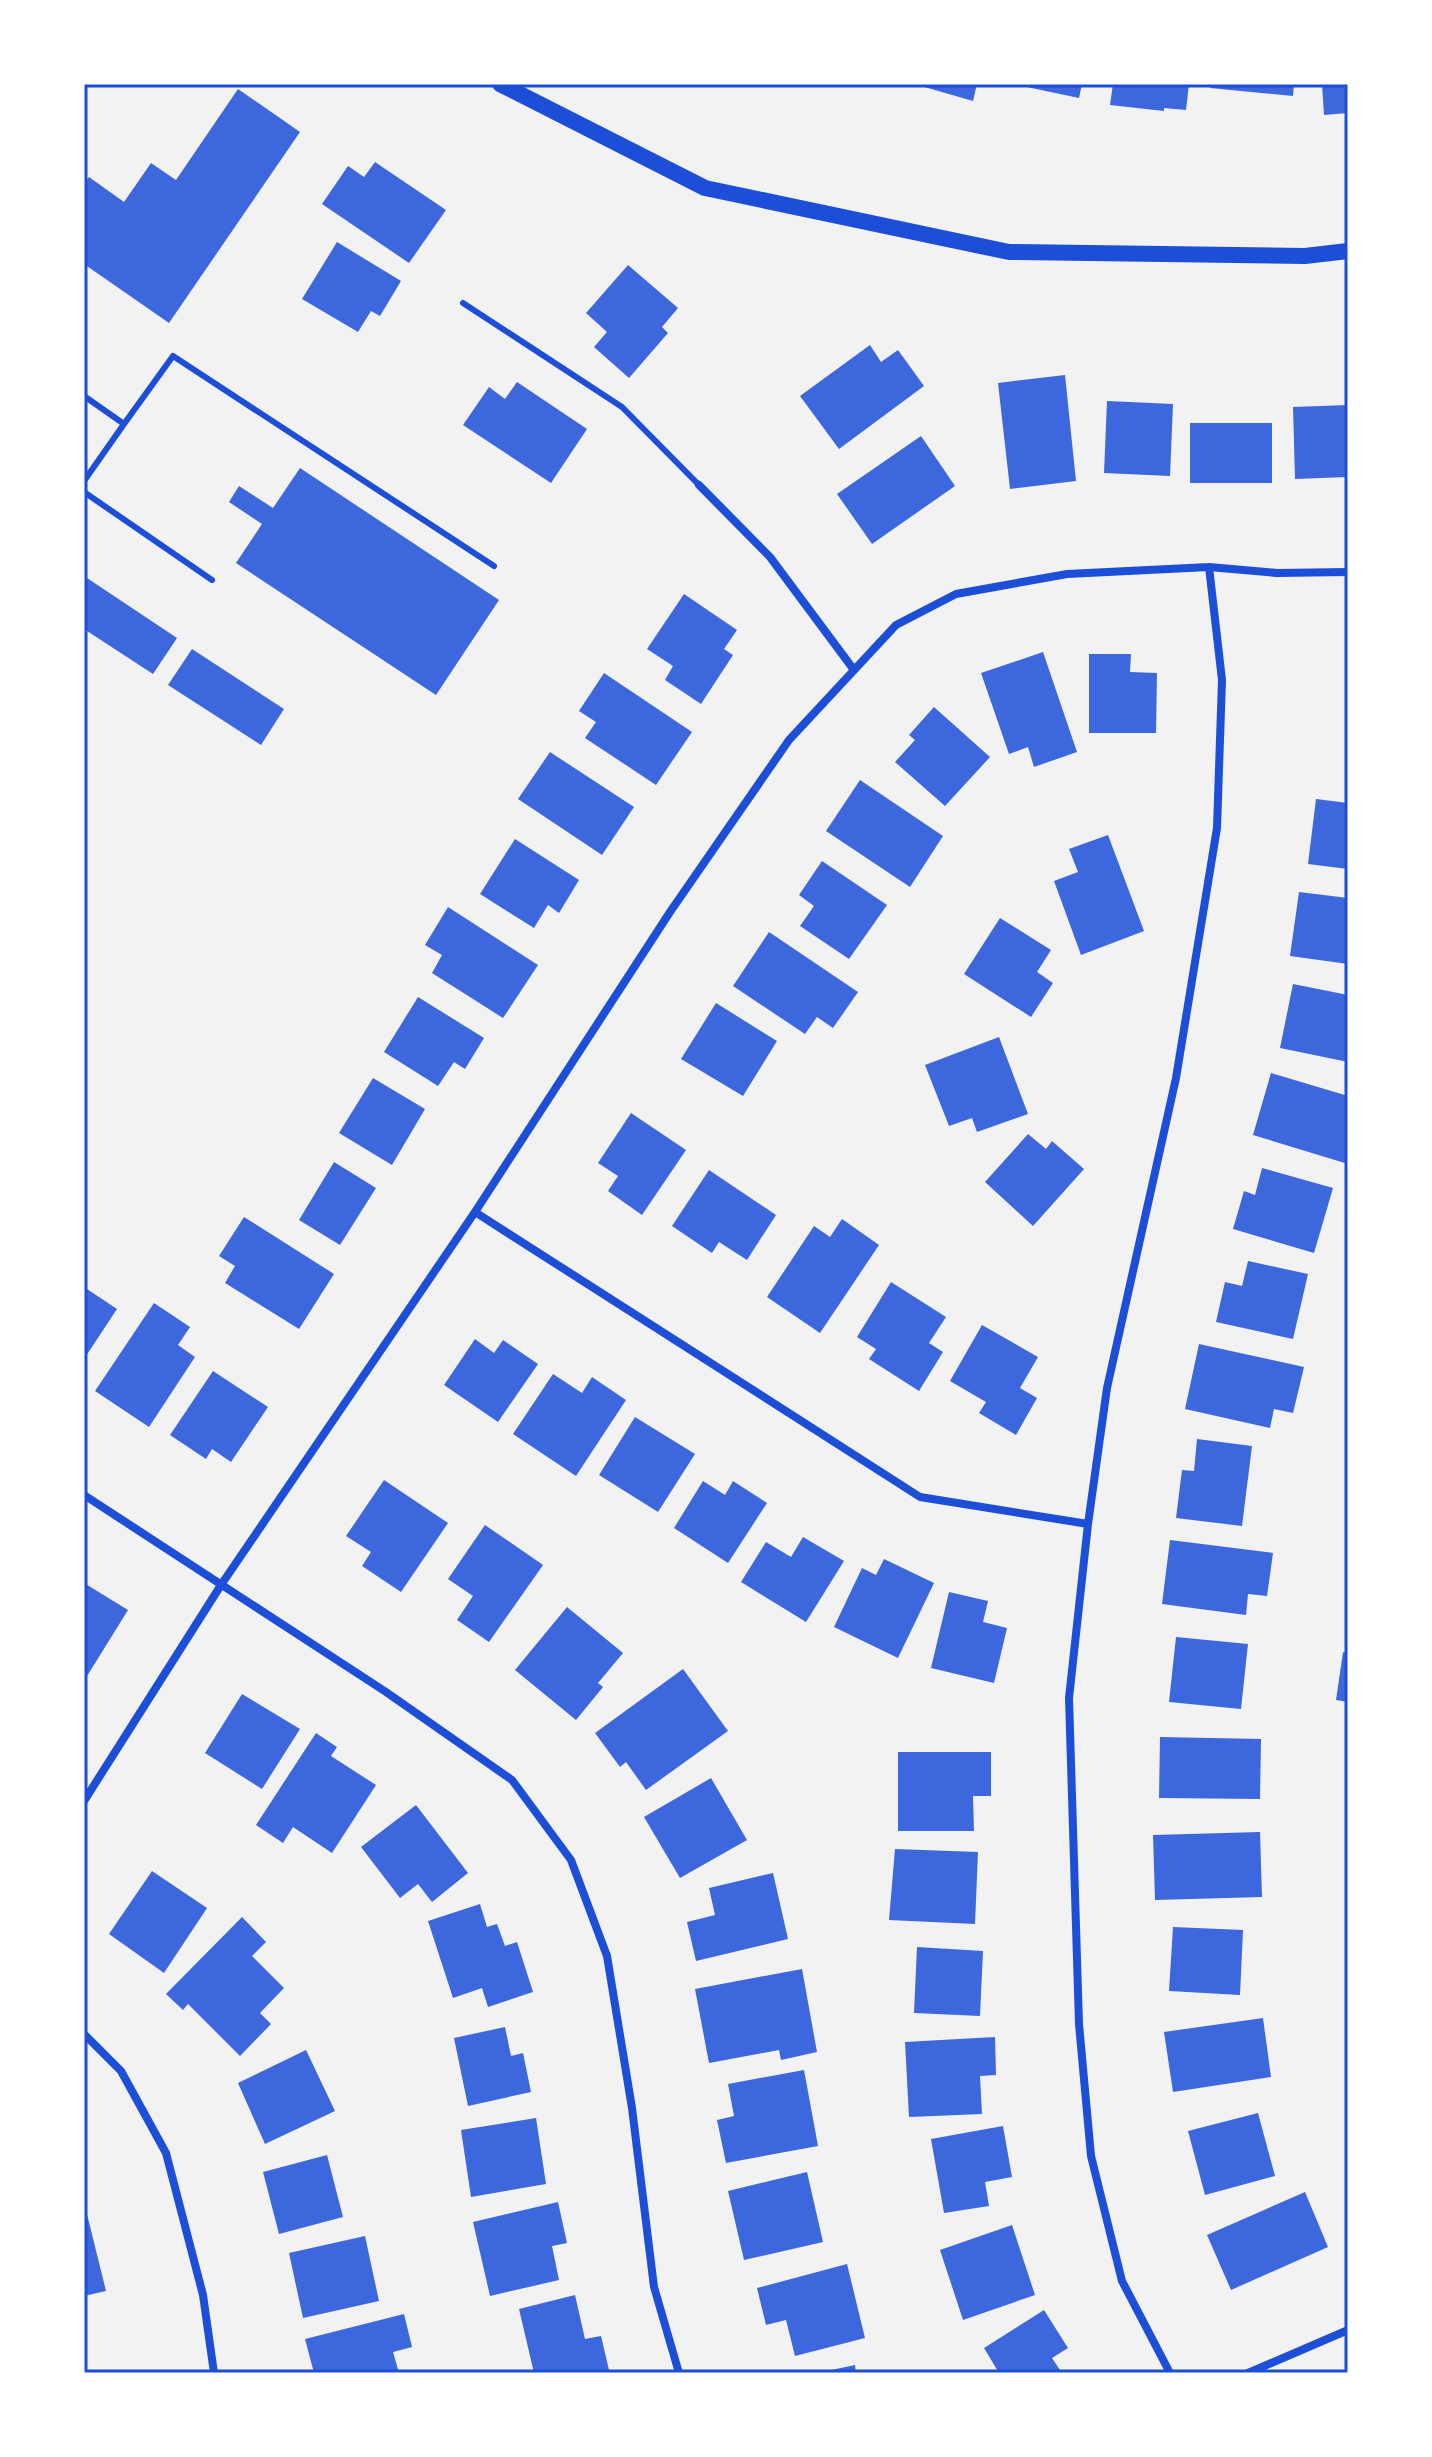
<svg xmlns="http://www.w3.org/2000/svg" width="1432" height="2457" viewBox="0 0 1432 2457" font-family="'Libre Baskerville',serif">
<rect width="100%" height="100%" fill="#f2f2f2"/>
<path fill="#3d67dc" d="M914,84H977L973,101Z
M1013,84H1082L1079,98Z
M1113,84H1189L1186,110L1164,108V111L1110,105Z
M1211,84H1294L1293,96L1210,88Z
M1322,84H1348V113L1324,115Z
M238,89L300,132L169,323L84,264V184L89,177L124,202L151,163L176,180Z
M375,162L446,210L409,263L322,204L348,166L364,177Z
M337,242L401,281L380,316L371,311L358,332L302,299Z
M628,265L678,308L662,327L668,333L629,378L594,347L607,332L586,313Z
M870,345L881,362L898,350L924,386L839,449L800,396Z
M1065,375L1076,481L1010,489L998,383Z
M517,382L587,429L551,483L463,425L489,387L505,399Z
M1107,401L1173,404L1170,476L1104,473Z
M1348,405V477L1295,479L1293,407Z
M1190,423H1272V483H1190Z
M921,436L955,486L872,544L837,494Z
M300,468L499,600L436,695L236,563L262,524L229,502L239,486L273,508Z
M87,578L177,638L153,674L84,629V582Z
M684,594L737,630L724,649L733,655L701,704L665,680L673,666L647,649Z
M192,649L284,709L261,745L168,685Z
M1043,652L1077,752L1034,767L1028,747L1009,754L981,673Z
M1089,654H1131L1130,672L1157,673L1156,733H1089Z
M604,673L692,732L656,785L585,738L596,722L579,711Z
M934,707L990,757L945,806L895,762L915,740L909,735Z
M550,752L634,807L602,855L518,799Z
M860,780L943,836L910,887L826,831Z
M1316,799L1348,803V869L1308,864Z
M1108,835L1144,931L1081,955L1054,881L1078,872L1069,849Z
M515,839L579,880L559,913L548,905L534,928L480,894Z
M822,861L887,905L849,959L800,926L814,906L799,895Z
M1299,892L1348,898V964L1290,956Z
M448,907L538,965L503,1018L432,973L442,955L425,945Z
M1000,918L1051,950L1037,972L1053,983L1031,1017L964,974Z
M769,932L858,992L833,1028L817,1017L805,1034L733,986Z
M1293,984L1348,995V1062L1280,1048Z
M418,997L484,1038L465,1069L454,1062L438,1086L384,1052Z
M716,1003L777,1041L743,1096L681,1059Z
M999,1037L1028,1114L977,1132L972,1118L949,1126L925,1065Z
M1271,1073L1348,1096V1164L1253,1135Z
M373,1078L425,1109L392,1165L339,1133Z
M631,1113L686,1150L642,1215L608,1191L618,1176L598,1163Z
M1028,1134L1046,1149L1052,1141L1084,1169L1033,1226L985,1182Z
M334,1162L376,1188L340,1245L299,1220Z
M1262,1168L1333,1188L1314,1253L1233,1229L1244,1191L1255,1195Z
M709,1170L776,1215L747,1260L719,1242L712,1253L672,1226Z
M244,1217L334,1274L299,1329L225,1283L235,1266L219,1256Z
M842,1219L879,1245L820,1333L767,1297L814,1226L830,1237Z
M1248,1261L1308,1274L1293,1339L1216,1322L1225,1282L1242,1286Z
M891,1282L946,1317L929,1343L943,1352L919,1391L869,1359L876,1349L857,1337Z
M84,1287L117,1309L84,1359Z
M154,1303L190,1327L178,1345L195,1357L149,1427L95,1391Z
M982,1325L1038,1357L1020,1388L1037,1398L1016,1435L979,1413L986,1402L950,1381Z
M475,1339L494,1353L503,1340L538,1364L498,1422L444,1385Z
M1199,1344L1304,1367L1293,1413L1274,1409L1270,1428L1185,1409Z
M213,1371L268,1407L231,1462L212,1449L206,1459L170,1435Z
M553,1374L582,1393L592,1377L626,1400L576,1476L513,1434Z
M635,1417L695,1454L658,1512L599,1475Z
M1197,1439L1252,1446L1242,1526L1176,1518L1182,1470L1194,1471Z
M384,1480L448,1523L401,1592L362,1566L371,1552L346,1536Z
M703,1481L725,1495L733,1481L767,1503L728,1563L674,1528Z
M485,1525L543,1565L489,1642L457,1620L473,1596L448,1579Z
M803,1537L844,1561L806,1622L741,1582L766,1542L791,1557Z
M1170,1540L1273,1553L1267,1596L1248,1594L1246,1615L1162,1604Z
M884,1559L934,1583L898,1658L834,1627L862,1568L876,1575Z
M84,1583L128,1610L84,1681Z
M949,1592L988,1601L983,1622L1007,1628L994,1683L931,1668Z
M567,1607L623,1653L598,1683L603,1687L576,1720L515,1670Z
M1176,1637L1248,1644L1241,1709L1169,1702Z
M1343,1652L1348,1653V1702L1336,1700Z
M683,1669L728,1731L646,1790L626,1762L620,1767L595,1733Z
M242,1694L300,1729L262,1789L205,1753Z
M316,1733L337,1747L331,1756L376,1785L332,1853L293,1827L283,1843L256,1825Z
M1160,1737L1261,1739L1260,1799L1159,1798Z
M898,1752H991V1796H973L974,1831H898Z
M711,1778L747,1840L680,1878L644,1817Z
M416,1805L468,1873L432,1902L418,1884L400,1898L361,1847Z
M1260,1832L1262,1897L1155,1900L1153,1835Z
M895,1849L978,1852L975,1924L889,1920Z
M152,1871L207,1908L164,1973L109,1934Z
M773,1873L788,1939L696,1961L687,1922L715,1915L709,1888Z
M480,1904L487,1927L497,1924L505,1946L517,1942L533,1992L488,2007L482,1988L453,1998L428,1921Z
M242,1917L266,1942L252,1956L284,1988L260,2013L271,2024L240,2056L188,2004L183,2010L166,1994Z
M1173,1927L1243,1930L1240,1995L1169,1991Z
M917,1947L983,1951L980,2016L914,2013Z
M802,1969L817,2052L781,2060L779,2050L709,2063L695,1989Z
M1263,2018L1271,2077L1173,2092L1164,2032Z
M505,2027L511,2056L523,2053L531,2092L468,2106L454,2038Z
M995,2037L996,2075L980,2076L982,2114L909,2117L905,2042Z
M306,2050L335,2111L265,2144L238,2083Z
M804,2070L818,2146L726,2163L717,2120L734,2116L728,2084Z
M1258,2113L1275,2176L1205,2195L1188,2131Z
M536,2118L546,2184L471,2197L461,2130Z
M1003,2126L1012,2177L985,2182L989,2206L944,2213L931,2139Z
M327,2155L343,2217L279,2234L263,2172Z
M807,2172L823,2242L744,2260L728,2191Z
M1305,2192L1328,2247L1231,2290L1207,2235Z
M84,2202L106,2291L84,2296Z
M558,2202L567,2243L552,2246L559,2280L490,2296L473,2222Z
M1012,2225L1035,2295L963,2320L940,2250Z
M365,2236L379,2301L303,2318L289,2253Z
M847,2264L865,2338L795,2356L786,2320L766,2325L757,2288Z
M575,2295L585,2339L601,2336L609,2370L595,2373H534L519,2309Z
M1044,2310L1068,2348L1052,2358L1062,2373H999L984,2348Z
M404,2314L412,2347L393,2352L399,2373H314L305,2339Z
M855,2365L856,2373H822V2372Z"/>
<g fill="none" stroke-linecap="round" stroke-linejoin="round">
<path stroke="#1d4ed8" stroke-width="6" d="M463,303L622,407L699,485
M84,396L124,424L173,356L494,566
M84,481L124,424
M84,492L212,580"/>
<path stroke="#1d4ed8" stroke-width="8" d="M699,485L770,557L854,670
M475,1212L920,1497L1088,1524
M84,1495L386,1692L512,1780L571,1860L607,1956L632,2108L654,2287L679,2373
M84,1801L221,1585L475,1212L670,912L789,740L896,625L956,594L1067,574L1209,567L1277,573L1348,572
M84,2034L121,2071L166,2153L203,2295L214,2373
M1170,2373L1122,2281L1091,2156L1079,2024L1069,1698L1088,1524L1107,1388L1176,1078L1217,828L1222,680L1209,567
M1248,2373L1348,2330"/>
<path stroke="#1d4ed8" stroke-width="16" d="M500,84L705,188L1009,252L1305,256L1348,251"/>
</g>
<rect width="1432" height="2457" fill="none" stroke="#ffffff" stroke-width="172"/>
<rect x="86" y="86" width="1260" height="2285" fill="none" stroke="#1d4ed8" stroke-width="3"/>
</svg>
